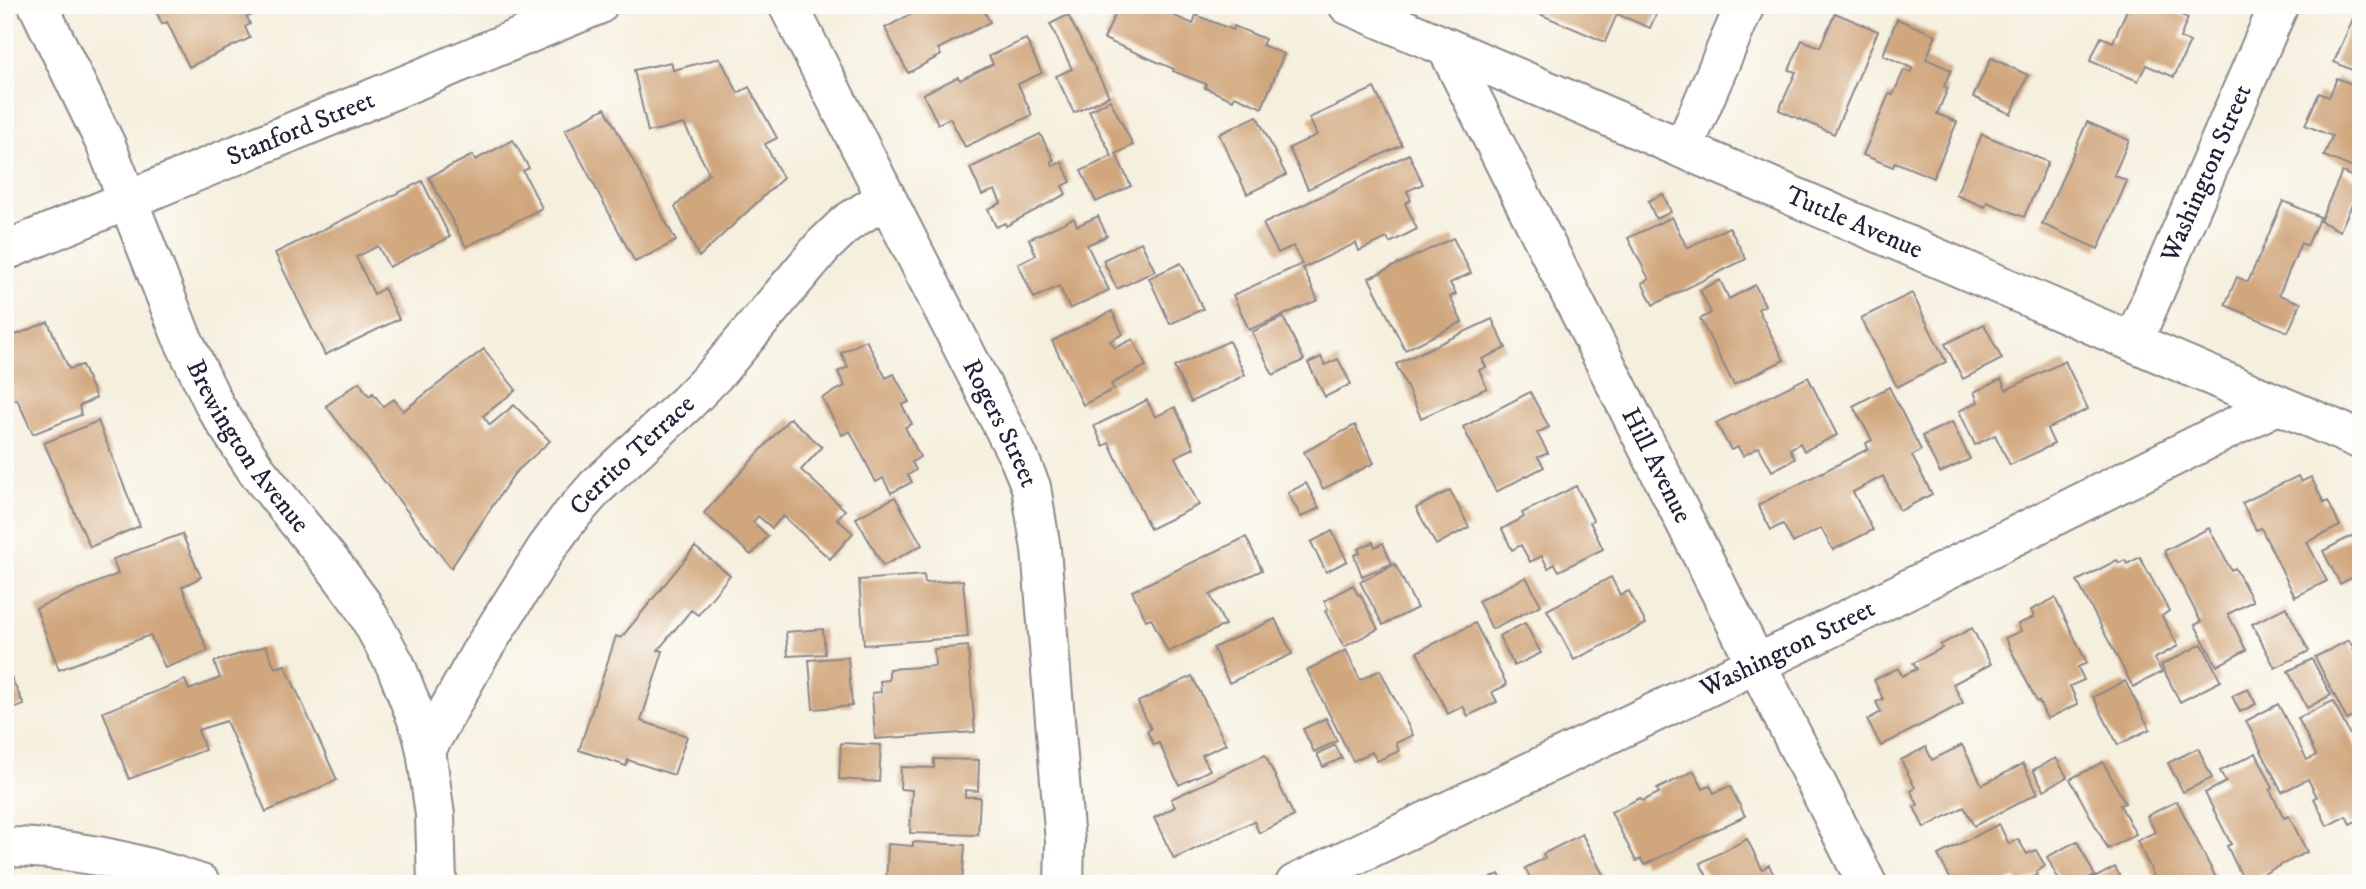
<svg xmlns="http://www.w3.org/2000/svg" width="2366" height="889" viewBox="0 0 2366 889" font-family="'IM FELL DW Pica',serif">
<rect width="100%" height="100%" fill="#fdfcf7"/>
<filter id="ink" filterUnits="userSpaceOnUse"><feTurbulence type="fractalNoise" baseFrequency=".0143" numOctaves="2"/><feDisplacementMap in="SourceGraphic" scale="14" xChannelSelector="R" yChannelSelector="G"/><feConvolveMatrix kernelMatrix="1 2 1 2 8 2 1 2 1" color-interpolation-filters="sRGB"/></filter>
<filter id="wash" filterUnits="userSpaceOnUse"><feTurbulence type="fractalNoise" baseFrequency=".00686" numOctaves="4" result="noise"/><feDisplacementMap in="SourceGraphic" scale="28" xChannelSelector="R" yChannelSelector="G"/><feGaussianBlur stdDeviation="1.57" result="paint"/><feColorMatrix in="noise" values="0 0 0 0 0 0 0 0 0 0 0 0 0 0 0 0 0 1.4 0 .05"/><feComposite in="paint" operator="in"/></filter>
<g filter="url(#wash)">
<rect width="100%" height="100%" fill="#f5efdd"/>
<g id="blocks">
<path fill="#d0a67c" d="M153,5H248L252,15L247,17L250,24L245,27L250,38L189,67L167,22L162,24Z
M909,5H981L990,22L938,49L941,55L908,73L885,28L913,13Z
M1066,5H1095L1090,17Z
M1119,5H1149L1193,24L1196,15L1233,30L1234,26L1265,39L1262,45L1284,54L1262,108L1235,96L1233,100L1205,88L1206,84L1173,71L1174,69L1104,39Z
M1532,5H1660L1650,28L1617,14L1605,42L1530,10Z
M2129,5H2159L2188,18L2180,38L2190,42L2174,77L2146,65L2138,81L2090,61L2101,37L2113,42Z
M2359,5H2361V74L2334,62Z
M1835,13L1878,31L1834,134L1779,110L1796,72L1789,70L1802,40L1820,47Z
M1068,15L1109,96L1074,113L1056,76L1072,69L1050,24Z
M1897,19L1936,35L1926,59L1951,70L1944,86L1948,88L1937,114L1957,122L1933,178L1895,162L1893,167L1863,155L1889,94L1893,95L1904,70L1911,73L1912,68L1883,55Z
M1026,39L1042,73L1018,84L1032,115L965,147L950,118L938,124L923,94L958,77L960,80L993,64L989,56Z
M720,58L738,93L749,87L777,138L765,144L783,178L699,257L675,207L709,173L684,124L648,132L634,70L671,62L673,70Z
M1991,58L2028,75L2011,114L1973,97Z
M2337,78L2361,88V171L2324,156L2332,136L2305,125L2319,93L2329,97Z
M1374,88L1402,145L1308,189L1289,148L1317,135L1309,118Z
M1110,100L1133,145L1116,154L1131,186L1096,202L1081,171L1112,156L1089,111Z
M605,108L676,241L635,262L565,130Z
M1257,116L1286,175L1247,194L1219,134Z
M2087,122L2129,140L2114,175L2127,181L2098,249L2042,224Z
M1040,134L1054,160L1051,161L1053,166L1062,162L1071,182L1062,186L1066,194L1006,226L1005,223L996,227L988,209L1001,203L995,190L982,195L970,168Z
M1982,134L2048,162L2024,217L1987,202L1985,207L1956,195Z
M513,140L529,168L523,171L542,208L466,247L429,177L473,155L475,160Z
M1409,154L1423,184L1407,191L1411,200L1405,203L1417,229L1390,243L1387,238L1359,251L1356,243L1303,268L1318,300L1249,330L1233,295L1302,264L1293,246L1278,253L1263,224Z
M2342,172L2361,181V185L2340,231L2320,221Z
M422,181L450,237L389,267L378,246L356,257L374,294L384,288L399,319L325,355L275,253Z
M1663,194L1671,212L1656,219L1648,201Z
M2283,201L2320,217L2307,246L2301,243L2279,295L2301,303L2288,332L2225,305L2237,277L2248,282Z
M1098,216L1107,236L1087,245L1109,290L1070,309L1059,286L1034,298L1018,264L1036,255L1029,239L1074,218L1077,226Z
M1672,217L1687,248L1729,227L1746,259L1653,305L1642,283L1649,279L1628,238Z
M1453,238L1471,273L1450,283L1456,294L1450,297L1462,322L1405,350L1369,278Z
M1141,242L1155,271L1117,289L1103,260Z
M1181,263L1203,309L1170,324L1149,278Z
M1720,280L1729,299L1755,285L1765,305L1758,309L1784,360L1734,385L1700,319L1711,313L1700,290Z
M1912,293L1946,362L1897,387L1861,318Z
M1112,311L1123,334L1110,341L1115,348L1133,339L1146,366L1111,384L1114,389L1083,405L1052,341Z
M1283,317L1304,360L1273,375L1252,332Z
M1492,319L1506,348L1482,359L1486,367L1479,370L1487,388L1421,418L1396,364Z
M48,322L69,369L82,365L96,398L79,406L81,415L33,434L17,399L5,403V351L13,348L10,337Z
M1984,324L2002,359L1963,379L1945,344Z
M866,340L886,378L894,374L909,402L902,405L912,424L905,427L920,457L912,462L916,470L908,475L912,482L891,493L883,478L876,482L850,431L842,435L822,398L845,386L838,372L848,367L841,353Z
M1229,341L1245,375L1191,402L1174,367Z
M484,349L516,390L483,416L490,425L514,405L550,441L514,474L451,568L326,406L359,382L369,396L373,393L383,406L394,399L403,411Z
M1321,357L1325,365L1338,359L1351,384L1325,397L1308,363Z
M2065,361L2088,409L2047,429L2054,444L2010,465L1995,435L1975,445L1959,411L1978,402L1974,392L2001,379L2006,390Z
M1808,377L1837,435L1804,451L1800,443L1790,449L1795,459L1772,471L1759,447L1743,456L1738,447L1731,450L1716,423Z
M1889,387L1921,450L1912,456L1932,494L1900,511L1883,476L1853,492L1873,530L1833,550L1821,528L1793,543L1783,524L1771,530L1758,505L1868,449L1866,443L1872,440L1853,406Z
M1530,392L1549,427L1537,433L1548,453L1538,457L1544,467L1496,492L1463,427Z
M1147,400L1155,417L1175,407L1194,448L1175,457L1199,505L1150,529L1109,443L1103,446L1094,426Z
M790,418L822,447L801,470L845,510L837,519L853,533L830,559L783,516L772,528L758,516L753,522L768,536L751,555L704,513Z
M98,421L140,526L90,547L44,443Z
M1952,422L1970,459L1940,473L1922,436Z
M1355,425L1374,463L1323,489L1304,452Z
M2298,476L2301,482L2311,477L2324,503L2328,501L2340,526L2307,542L2327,581L2295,597L2261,528L2256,530L2242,503Z
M1306,483L1319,508L1301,517L1288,493Z
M1576,486L1593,520L1590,522L1603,549L1559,571L1555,564L1548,568L1542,556L1530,562L1521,545L1512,550L1502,529L1524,517L1522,513Z
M1450,490L1469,527L1436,545L1416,508Z
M895,497L922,545L883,566L856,518Z
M2209,528L2231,570L2235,568L2253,601L2228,614L2246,650L2217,666L2195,625L2201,622L2164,551Z
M1332,531L1347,561L1326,572L1311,542Z
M2361,531V573L2340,584L2323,551Z
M182,534L201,577L182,587L208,651L165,668L150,635L59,670L36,608L118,574L113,559Z
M1246,537L1262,570L1210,595L1225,625L1168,652L1151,618L1146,620L1132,591Z
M1373,542L1375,547L1383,543L1392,564L1362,576L1354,555L1360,553L1358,549Z
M695,547L730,575L698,615L691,610L658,650L663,651L641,721L687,736L674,775L628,760L626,766L579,750L616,636L621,638Z
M2140,557L2169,611L2162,616L2178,646L2154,659L2162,672L2133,687L2077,581L2117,560L2119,563L2125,560L2127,564Z
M1395,564L1417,608L1383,625L1360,582Z
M924,575L925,583L963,580L968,637L864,645L859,580Z
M1526,577L1541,605L1492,629L1478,601Z
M1611,577L1620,595L1629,591L1646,624L1574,660L1547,610Z
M1353,585L1358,595L1360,594L1378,629L1344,647L1325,611L1328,609L1324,601Z
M2055,598L2087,663L2078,667L2084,680L2070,686L2078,704L2047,719L2039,701L2037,702L2005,638L2021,631L2018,624L2034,617L2031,610Z
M2286,607L2309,651L2275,668L2252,624Z
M1275,619L1292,654L1229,683L1213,648Z
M1475,623L1507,685L1492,692L1497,702L1468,716L1463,706L1448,714L1417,652Z
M1525,623L1541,653L1514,666L1499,636Z
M1972,628L1991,664L1953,684L1963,703L1881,746L1867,720L1881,712L1876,702L1883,699L1874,680L1898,668L1902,676L1917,669L1913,663L1942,648L1940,645Z
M823,629L825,654L788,656L786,632Z
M2349,640L2361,663V713L2347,720L2315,657Z
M2202,644L2221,681L2180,702L2161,665Z
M266,646L275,668L285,665L337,780L266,812L226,721L198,730L205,750L129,779L103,712L185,680L189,690L220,678L214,662Z
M968,646L975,732L875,739L872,693L881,692L880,681L889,680V669L935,666L934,649Z
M1346,650L1360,680L1380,670L1413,735L1396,743L1399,751L1377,761L1372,752L1353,761L1307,670Z
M848,657L852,706L813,709L809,660Z
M2312,659L2331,695L2307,708L2288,671Z
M5,664L24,705L5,712Z
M1192,676L1226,744L1202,755L1210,770L1179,785L1159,743L1154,745L1147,731L1151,729L1138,702Z
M2125,681L2150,729L2118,745L2093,697Z
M2248,689L2256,704L2240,712L2232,696Z
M2333,701L2361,757V819L2350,824L2346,816L2327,826L2314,798L2317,797L2308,779L2282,792L2246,721L2278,704L2307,760L2316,755L2298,718Z
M1326,718L1337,741L1314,752L1303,729Z
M841,743L881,745L879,782L839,779Z
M1335,745L1342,758L1323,767L1317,754Z
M1962,745L1982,785L2023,764L2038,793L1974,826L1964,807L1924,828L1914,807L1918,805L1911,791L1915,788L1901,760L1926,747L1932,760Z
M2198,748L2212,778L2183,792L2168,763Z
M2256,753L2273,788L2270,790L2284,818L2289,816L2307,852L2245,883L2227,846L2231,844L2205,793L2226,782L2220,771Z
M1265,755L1294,816L1259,833L1254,821L1174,859L1154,818L1175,807L1171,799Z
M2056,758L2067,777L2044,790L2033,770Z
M934,759L979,760L978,791L965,790V797H980L978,835L910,833L912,790L900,789L901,767L934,768Z
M2103,762L2125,803L2120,805L2136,834L2108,849L2070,779Z
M1694,771L1703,789L1710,786L1714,793L1730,786L1745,816L1644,865L1641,859L1636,861L1611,812L1640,798L1642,801L1659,793L1657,789Z
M2177,801L2219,884H2158L2137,841L2155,832L2147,816Z
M1999,824L2009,844L2018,839L2027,854L2036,850L2045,866L2036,872L2037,875L2020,884L2015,878L2003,884H1953L1938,855Z
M1582,834L1608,884H1533L1525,868L1545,858L1543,854Z
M1747,839L1762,869L1769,865L1778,884H1711L1700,863Z
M2077,841L2095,876L2079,884H2061L2047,857Z
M913,842L965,845L962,884H886L888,844L913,846Z
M2115,867L2124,884H2083Z
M1499,874L1504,884H1479Z"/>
</g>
</g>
<g filter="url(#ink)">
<use href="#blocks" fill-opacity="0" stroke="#8c888c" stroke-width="2"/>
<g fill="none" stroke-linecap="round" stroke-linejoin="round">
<defs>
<g id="minor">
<path id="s1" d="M38,5L106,145L181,335L216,408L257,471L337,570L362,604L396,666L421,730L426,750L435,815L437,884"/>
<path id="s2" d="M788,5L1019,458L1031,487L1041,549L1065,842L1064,884"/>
<path id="s3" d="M1447,48L1867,884"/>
<path d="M1683,149L1745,5"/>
<path id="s4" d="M2133,342L2279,5"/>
<path id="s5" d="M426,750L479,655L546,549L568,519L596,487L687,403L719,370L823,246L847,223L886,198"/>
<path d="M5,847C73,847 138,862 201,884"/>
<path id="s6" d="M1295,884L1798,644L2277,405"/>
</g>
<g id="tertiary">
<path id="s7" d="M1348,5L2361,440"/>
<path id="s8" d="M5,251L598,5"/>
</g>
</defs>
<use href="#minor" stroke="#8c888c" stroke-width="42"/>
<use href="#tertiary" stroke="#8c888c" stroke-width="42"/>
<use href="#minor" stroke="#fff" stroke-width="38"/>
<use href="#tertiary" stroke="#fff" stroke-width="38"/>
</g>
</g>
<g text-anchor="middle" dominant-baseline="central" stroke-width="5" stroke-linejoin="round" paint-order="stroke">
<g font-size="26" fill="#22223b" stroke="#fdfcf7">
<text stroke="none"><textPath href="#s8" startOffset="320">Stanford Street</textPath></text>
<text stroke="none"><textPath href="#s4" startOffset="184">Washington Street</textPath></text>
<text stroke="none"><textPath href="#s7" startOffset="551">Tuttle Avenue</textPath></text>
<text stroke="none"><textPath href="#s2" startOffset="469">Rogers Street</textPath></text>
<text stroke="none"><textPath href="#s1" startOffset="490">Brewington Avenue</textPath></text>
<text stroke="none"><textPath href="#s5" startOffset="362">Cerrito Terrace</textPath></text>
<text stroke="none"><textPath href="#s3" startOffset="467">Hill Avenue</textPath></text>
<text stroke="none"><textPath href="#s6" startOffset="546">Washington Street</textPath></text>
</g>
</g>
<rect width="2366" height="889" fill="none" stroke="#fdfcf7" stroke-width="28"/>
</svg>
